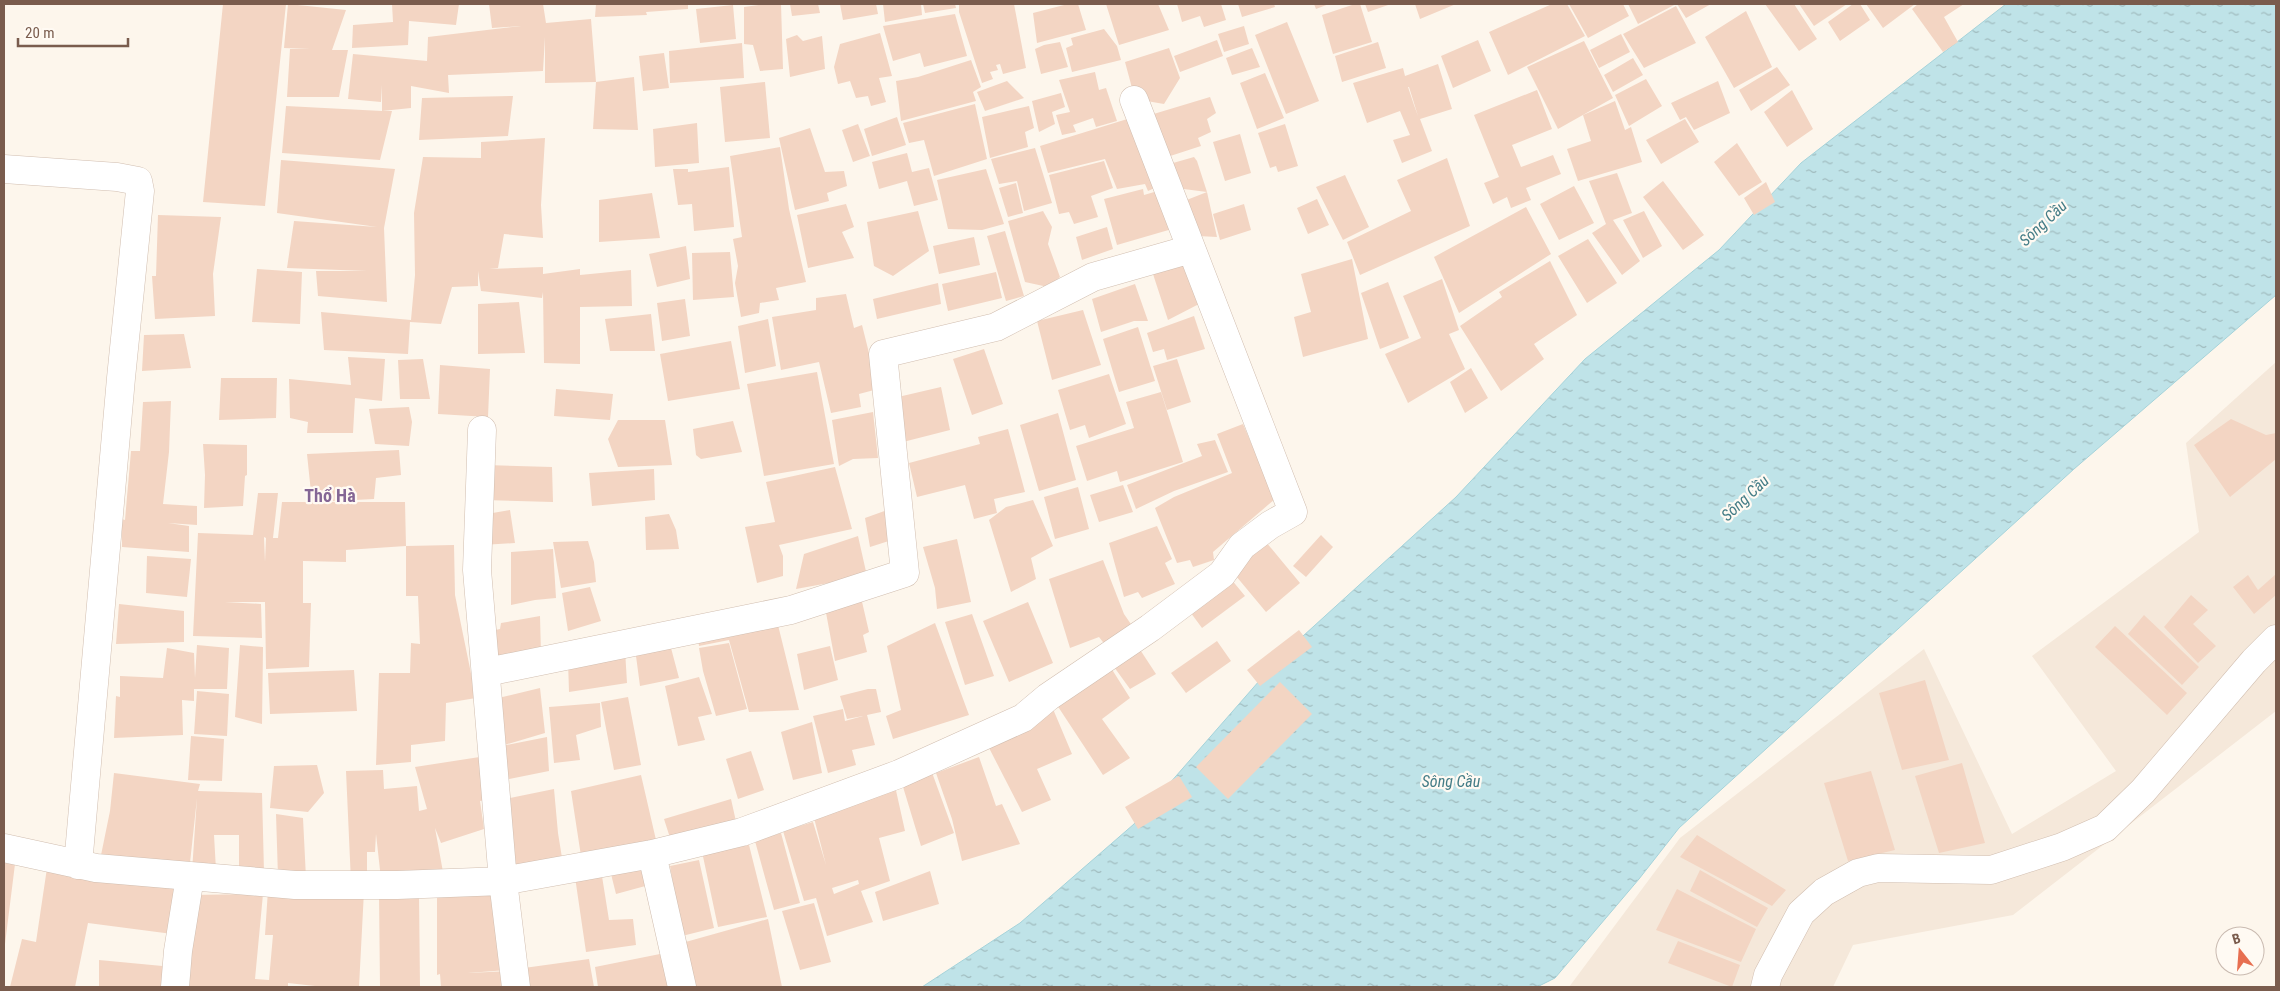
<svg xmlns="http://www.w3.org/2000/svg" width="2280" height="991" viewBox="0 0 2280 991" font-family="'Roboto Condensed',sans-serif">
<defs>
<pattern id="water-ripples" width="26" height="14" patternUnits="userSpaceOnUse" patternTransform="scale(1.25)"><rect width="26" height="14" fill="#bfe3e8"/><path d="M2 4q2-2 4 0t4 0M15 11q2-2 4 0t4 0" fill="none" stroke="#a0bbbe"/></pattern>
</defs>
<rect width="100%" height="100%" fill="#fdf6ec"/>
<path fill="#f5e8da" d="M2276,362V711L2013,915L1853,945L1833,987H1569L1680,838L1924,649L2012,834L2116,771L2032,656L2199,532L2186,443Z"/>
<path fill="url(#water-ripples)" stroke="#a5d3da" d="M2006,4H2276V295L2074,469L1679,828L1639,879L1555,978L1537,987H922L1020,923L1134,824L1281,656L1456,497L1585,359L1719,250L1801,163Z"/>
<path fill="#f3d5c3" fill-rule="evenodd" d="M223,4H286L265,206L203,202Z
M288,4L346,10L332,50H348L339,97H287L290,49H310L284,48Z
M392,4H459L456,25L409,21L408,45L352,48L353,25L393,22Z
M489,4H543L546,23L591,19L596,82L634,77L638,130L593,129L596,82L545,83V37L543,71L448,75L449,93L411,86V108L382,111H392L380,160L282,153L286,106L382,111V85L381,102L348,99L353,54L427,61L428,37L521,26L492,28Z
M596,4H688V9L646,12L647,15L595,17Z
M765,4H781L783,69L760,71L753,45L744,44V7Z
M790,4H818L820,13L792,16Z
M840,4H876L878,14L843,20Z
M883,4H921L922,15L885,22Z
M923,4H955L956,8L925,13Z
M959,4H1014L1026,68L1003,74L1000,64L996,65L998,70L990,72L993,79L982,83L959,12Z
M1068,4H1078L1086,30L1037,43L1033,13Z
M1106,4H1158L1169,30L1119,45Z
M1177,4H1221L1226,20L1204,27L1200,16L1182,22Z
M1238,4H1274L1275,7L1242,17Z
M1314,4H1329L1316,9Z
M1355,4H1360L1372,42L1333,54L1322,15Z
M1365,4H1391L1368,12Z
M1415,4H1456L1420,19Z
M1552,4H1567L1585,36L1508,75L1489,32Z
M1569,4H1623L1629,16L1588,38Z
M1628,4H1676L1638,24Z
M1677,4H1711L1686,18Z
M1765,4H1794L1817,39L1799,51Z
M1799,4H1847L1814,26Z
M1853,4H1860L1870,20L1840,41L1828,22Z
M1866,4H1915L1883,28Z
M1918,4H1964L1944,17L1958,42L1943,52L1912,9Z
M733,5L736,39L700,43L696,9Z
M1676,6L1696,43L1644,68L1623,34Z
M1746,11L1772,67L1734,88L1705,37Z
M955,14L967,56L924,67L920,53L893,61L883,26Z
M1287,22L1319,101L1286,114L1255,35Z
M1244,26L1249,44L1224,52L1218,34Z
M1104,29L1117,46L1121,60L1072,72L1066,48L1073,45L1071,38Z
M880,33L892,76L879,78L886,102L871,106L868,96L856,98L850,81L838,84L834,67L840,44Z
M1621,34L1630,52L1599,68L1590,50Z
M797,35L803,41L822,36L825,69L790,77L786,39Z
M1217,40L1223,56L1180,72L1174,56Z
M1478,40L1491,71L1453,88L1441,56Z
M1584,41L1613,98L1558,129L1527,67Z
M1060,42L1068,67L1041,74L1035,49L1044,45Z
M1378,42L1386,68L1342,82L1335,56Z
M742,43L744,78L670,83L669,51Z
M1169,48L1180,78L1164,104L1135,99L1125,62Z
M1252,48L1260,67L1232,75L1226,58Z
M664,53L669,88L643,91L639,56Z
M1633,58L1643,75L1613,92L1604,75Z
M971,60L981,87L973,92L976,101L901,121L896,81L918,77Z
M1438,64L1452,109L1420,119L1432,151L1402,163L1393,140L1410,135L1400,111L1367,123L1353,83L1403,68L1405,76ZM1408,87H1409L1418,116L1414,105Z
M1777,67L1790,85L1751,111L1739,90Z
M1095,72L1099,90L1106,88L1117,121L1096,127L1093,118L1073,125L1076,132L1062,135L1056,115L1070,112L1059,80Z
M1265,73L1284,118L1257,129L1240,83Z
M1646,79L1662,106L1629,126L1615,95Z
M1007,81L1024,98L985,111L977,92Z
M1718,81L1730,113L1694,130L1686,117L1680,120L1671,103Z
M765,82L770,138L725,142L720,87Z
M1537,90L1552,129L1512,145L1521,167L1553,155L1561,174L1526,188L1531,200L1511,208L1507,197L1493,204L1484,183L1499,177L1474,115Z
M1792,90L1813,129L1787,147L1764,112Z
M1061,93L1065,107L1052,112L1055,124L1039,132L1032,101Z
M513,96L508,136L419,140L422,98Z
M1210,97L1216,113L1207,119L1211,132L1198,138L1201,146L1161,159L1147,116Z
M1615,101L1625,130L1631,127L1642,162L1578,181L1567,149L1591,141L1583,115Z
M975,104L987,159L934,176L924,140L909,143L903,123Z
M1029,106L1034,128L1025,132L1028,147L990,158L982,117Z
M1137,116L1161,185L1148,191L1145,184L1117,189L1105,159L1048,173L1040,146Z
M897,117L906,145L872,156L864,129Z
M1685,119L1699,142L1661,164L1646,140Z
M697,123L699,163L655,167L653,129Z
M858,124L870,156L853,162L842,130Z
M1285,124L1298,166L1278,172L1276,166L1270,168L1258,133Z
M810,128L825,172L844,171L847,186L827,193L829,201L795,210L779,138Z
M1240,134L1251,173L1225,181L1213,142Z
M545,138L541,205L543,238L504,234L498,268L489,269L543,267V274L580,269V275L631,270L632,306L580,307V364L544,363L543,292L542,298L481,291L478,271V286L452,287L441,324L410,322L408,354L324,350L321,312L411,320L415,275L414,213L423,157L481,158V142Z
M1737,143L1762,182L1739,196L1714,162Z
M780,147L789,209L806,282L776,288L779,300L760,303L759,313L741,317L735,283L738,266L733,239L742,237L730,156Z
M1035,148L1052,203L1024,211L1017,181L999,184L991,159Z
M907,153L912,172L929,168L938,200L914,206L907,181L879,189L872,162Z
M1194,157L1197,161L1207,192L1176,188L1166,165Z
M1447,158L1470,226L1360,275L1347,242L1411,211L1397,180Z
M281,160L395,169L384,228L387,302L318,296L316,271H367L287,268L294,221L377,227L277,213Z
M1104,161L1113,188L1091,196L1098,217L1074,224L1069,212L1059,214L1049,175Z
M729,167L734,227L694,231L692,204L678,205L673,169H688V172Z
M986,169L1004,224L982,230L948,229L937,180Z
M1617,173L1632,213L1613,220L1640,261L1622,275L1592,233L1606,224L1589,181Z
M1345,175L1369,227L1343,240L1316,187Z
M1663,181L1704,235L1683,250L1643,197Z
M1766,182L1775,202L1754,215L1744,198Z
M1016,183L1023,213L1008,217L999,188Z
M1574,186L1594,223L1559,240L1540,204Z
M1143,189L1144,195L1161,190L1172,229L1117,245L1104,199Z
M1207,192L1217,237L1198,236L1179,203Z
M652,193L660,238L599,242V200Z
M1317,199L1329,225L1308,234L1297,208Z
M846,204L854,227L842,232L854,258L808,268L797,215Z
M1244,204L1251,230L1220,240L1213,214Z
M1526,207L1551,254L1459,313L1434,257Z
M918,211L929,251L893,276L874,266L867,222Z
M1043,211L1052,227L1048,244L1060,277L1048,287L1025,282L1008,221Z
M1644,211L1662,246L1643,258L1623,220Z
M158,215L221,217L213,274L215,316L155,319L152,276H156Z
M1107,227L1113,249L1082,260L1076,237Z
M1005,231L1024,296L1006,301L987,236Z
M974,237L980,265L939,274L933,246Z
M1588,239L1617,283L1587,303L1558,256Z
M686,246L690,279L657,287L649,254Z
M730,252L734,297L693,300L692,253Z
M1352,259L1368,339L1303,357L1294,317L1311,312L1301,274Z
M1550,261L1577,315L1534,344L1544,359L1501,391L1460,326L1502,297L1499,292Z
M1182,264L1199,304L1168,320L1152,271Z
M257,269L302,272L300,324L252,322Z
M996,272L1002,298L948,311L942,284Z
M1442,279L1459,330L1449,334L1465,369L1408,403L1385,354L1421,338L1403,296Z
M1388,282L1409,338L1380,349L1361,293Z
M938,283L941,304L877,319L873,299Z
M1135,284L1148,321H1134L1101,332L1092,299Z
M846,294L854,328L862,325L878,389L859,394L861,407L831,413L819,362L781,370L772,317L816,310V298Z
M685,299L690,336L662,341L657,303Z
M519,302L525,353L478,354V304Z
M1083,310L1101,365L1052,380L1037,321Z
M651,314L655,351H610L605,319Z
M1194,316L1205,349L1167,360L1164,349L1153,352L1147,333Z
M768,319L776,366L745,373L738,326Z
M1138,327L1155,381L1119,392L1103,339Z
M184,334L191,368L142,371L144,335Z
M731,341L740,389L668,401L660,354Z
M984,349L1003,404L972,415L953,359Z
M348,357L385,359L382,401L355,398L353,433H307L308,422L290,418L289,379L351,385Z
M423,359L430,399H400L398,360Z
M1177,359L1191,402L1167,410L1153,366Z
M440,365L490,369L488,417L438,414Z
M1471,368L1488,398L1465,413L1450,382Z
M817,372L834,464L764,476L747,384Z
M1109,374L1126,424L1089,438L1085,425L1070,430L1058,390Z
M221,378H277L276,418L219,420Z
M941,387L950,430L903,442L898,397Z
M556,389L613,394L610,420L554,416Z
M1161,392L1183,462L1120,482L1117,471L1087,481L1076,446L1134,428L1126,402Z
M171,401L169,452L163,504L197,506V525L168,523L189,526V552L122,547V519L125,520L131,451H140L143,402Z
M409,407L412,422L409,446L375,444L369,409Z
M873,412L878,458L853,459L839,466L832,420Z
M1058,413L1076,480L1039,491L1020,425Z
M2231,419L2266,435L2276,433V459L2230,497L2194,445Z
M618,420H665L672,465L618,467L608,439Z
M733,421L742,452L701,459L696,455L693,429Z
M1243,424L1275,499L1213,552L1214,560L1193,567L1190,560L1177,563L1155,508L1174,497L1232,473L1217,434Z
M1008,429L1025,492L994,499L997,513L974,519L965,485L917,497L909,463L980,444L978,437Z
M1215,440L1228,472L1174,491L1136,509L1127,485L1202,456L1197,444Z
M203,444L247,445V475L245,476L243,506L204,508L205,475Z
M399,450L401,475L376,478L374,499L317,502H405L406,546L346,550V562L303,561V603H311L309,667L266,669L265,602H225L261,604L262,638L193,636L198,533L253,535L258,493H278L273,538H278L282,502H312L307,454ZM264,537L266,538L265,562Z
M485,465L552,467L553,502L484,500Z
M835,467L852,529L779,545L783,556V576L757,583L745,527L775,522L766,482Z
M654,469L655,500L592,506L589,473Z
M1123,485L1133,512L1099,522L1090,495Z
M1078,487L1089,529L1055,539L1044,497Z
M1033,500L1053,546L1031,558L1036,579L1011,592L989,520L1006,507Z
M890,509L895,539L870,547L865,518Z
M510,510L515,543L482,545L481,515Z
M669,514L676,530L679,549L646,550L645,517Z
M1157,526L1172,559L1165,563L1175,584L1142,598L1138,592L1124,597L1109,543Z
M1321,535L1333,547L1306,577L1293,566Z
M858,536L867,576L796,589L804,554Z
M957,539L971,602L937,609L935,588L923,547Z
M588,541L594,562L596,582L561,588L553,542Z
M1266,542L1300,583L1266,612L1231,570Z
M454,545L455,595L476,698L446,703L445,741L411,745V762L376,765L379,673H410L411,643L420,644L418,596H425H406V546Z
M553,549L556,598L535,600L511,605V552Z
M147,556L191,559L187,597L146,593Z
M1103,560L1124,614L1137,633L1110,651L1099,637L1070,648L1049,579Z
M1226,573L1245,596L1202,628L1185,605Z
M2276,574V595L2254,614L2233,587L2248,575L2258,590Z
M590,587L601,621L568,631L562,593Z
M860,593L869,632L863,635L867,652L835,661L824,602Z
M2191,595L2208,610L2193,624L2216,646L2198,663L2164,627Z
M1028,602L1053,663L1009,682L983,621Z
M119,604L184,611V642L116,644Z
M972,614L994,676L965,685L945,622Z
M2144,615L2199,667L2182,685L2128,634Z
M540,616L541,654L490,660L487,632L500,629L501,623Z
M777,621L799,710L749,712L729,640L699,646L698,637Z
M935,623L969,715L893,739L886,716L901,710L887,646Z
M2115,626L2187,693L2167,715L2095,647Z
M1299,630L1312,647L1260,686L1247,670Z
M1217,641L1231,661L1186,693L1171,673Z
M1135,642L1156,674L1130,689L1109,660Z
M729,643L747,709L716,716L703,671L699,648Z
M197,645L229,648L227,689H194V701L182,700L183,735L114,738L116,696L120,697V676L163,678L167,648L194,653L195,678Z
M240,645L263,647L262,724L235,717Z
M830,646L838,680L804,690L797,654Z
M671,648L679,678L640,686L636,656Z
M625,650L627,683L569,692L568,661Z
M1106,660L1130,698L1102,719L1130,758L1103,775L1053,699Z
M354,670L357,711L270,714L268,673Z
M699,677L712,714L698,717L705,740L678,746L665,686Z
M1925,680L1949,760L1902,770L1879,693Z
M1280,682L1312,714L1228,799L1196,767Z
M540,688L545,733L501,746L547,737L549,771L499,781L494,699Z
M868,689H876L881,712L867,715L875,745L852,750L856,765L828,773L813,716L843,709L845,721L863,716L847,719L840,696Z
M197,691L229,694L227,736L194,734Z
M628,697L641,765L614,770L601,702Z
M600,703L601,727L576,735L580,760L554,763L549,707Z
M1053,709L1072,754L1037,769L1051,800L1022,812L987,744Z
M812,722L822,773L793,780L781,732Z
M191,736L224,739L222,781L188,780Z
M751,751L764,790L738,799L726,759Z
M486,756L492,799L480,801L484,829L441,843L435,828L443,872L381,879L376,834L375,852H367V881L351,882L346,771L383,770L384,789L417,786L419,811L427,809L415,767Z
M979,757L996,806L1002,804L1020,844L962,861L952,819L936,773Z
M1962,763L1985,843L1939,853L1915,776Z
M317,765L324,793L308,812L270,808L274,766Z
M930,767L954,833L921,846L900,777Z
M1871,771L1895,850L1848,861L1824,783Z
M114,773L200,784L198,791L262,793L264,872L239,871V835H214L216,870L192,871L197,798L189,872L99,865L110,811Z
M641,775L656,840L581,856L571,791Z
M1179,776L1192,797L1138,829L1125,807Z
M895,786L905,831L879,838L890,881L861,891L873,922L827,936L816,898L804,901L783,831L813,822L826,865L812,810ZM858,880L859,884L834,894L832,888Z
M554,789L558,833L563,864L507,874L510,798Z
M731,799L737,826L672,844L664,819Z
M276,814L303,818L306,878L278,877Z
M781,833L800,903L774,910L755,841Z
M1697,835L1786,890L1772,906L1680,857Z
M747,837L767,917L718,927L701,847Z
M699,860L714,928L682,936L670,866Z
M644,862L649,885L616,894L610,870Z
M4,863L15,864L5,944H4Z
M47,868L184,881L180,935L88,923L75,987H10L22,939L36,942Z
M601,870L609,920L633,919L636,945L586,952L575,877Z
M1700,870L1768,908L1757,927L1690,891Z
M930,871L939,904L883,921L875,892Z
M499,889L507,970L468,973L511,971L512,987H441L440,974L437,975V895Z
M1677,889L1756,929L1741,962L1656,930Z
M268,890L364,891L359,987H324L288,983V987H186L191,895L263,894L255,979L269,980L273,935H265Z
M379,894H419L420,987H380Z
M814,903L831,962L800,970L782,911Z
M768,919L782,987H690L682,943Z
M1678,941L1740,965L1732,987L1668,963Z
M670,952L676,987H598L595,967Z
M589,959L594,987H525L524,968Z
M99,960L173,967L171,987H99Z"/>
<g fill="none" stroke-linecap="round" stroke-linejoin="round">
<defs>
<path id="minor" d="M4,169L117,177L138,181L140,191L121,378L78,865
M482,430L477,570L503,881L516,987
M487,672L791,610L905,573L883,354L996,327L1093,277L1191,249
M4,848L96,868L295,885H397L503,881L652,854L742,832L899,774L1023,718L1048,697L1150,628L1222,574L1242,546L1270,525L1293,512L1134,100
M652,854L682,987
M175,987L178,951L190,877
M1765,987L1768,975L1801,913L1824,892L1858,873L1878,868L1991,870L2062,847L2105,828L2143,791L2254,661L2276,639"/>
</defs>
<use href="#minor" stroke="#d1beb0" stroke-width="29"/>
<use href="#minor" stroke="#fff" stroke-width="28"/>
</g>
<g text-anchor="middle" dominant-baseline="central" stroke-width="4.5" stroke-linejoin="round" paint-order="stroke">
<g font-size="16" font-style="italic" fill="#437c86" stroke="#fffaf3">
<text transform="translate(2043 223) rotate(-43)">Sông Cầu</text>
<text transform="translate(1745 498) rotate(-43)">Sông Cầu</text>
<text x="1451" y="781">Sông Cầu</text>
</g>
<g font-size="18" font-weight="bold" fill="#846695" stroke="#fffaf3">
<text x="330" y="495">Thổ Hà</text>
</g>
</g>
<rect width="2280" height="991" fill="none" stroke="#7a5c4d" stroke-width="10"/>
<g transform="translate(2240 951) rotate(343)"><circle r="24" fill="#fffaf3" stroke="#cabbb1"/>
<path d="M0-4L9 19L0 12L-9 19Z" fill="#e76f51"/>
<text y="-8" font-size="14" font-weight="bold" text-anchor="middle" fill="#7a5c4d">B</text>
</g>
<path d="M18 38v8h110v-8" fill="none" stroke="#7a5c4d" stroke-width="2.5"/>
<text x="25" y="38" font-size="15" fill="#7a5c4d" stroke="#fffaf3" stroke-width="4" paint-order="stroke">20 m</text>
</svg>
